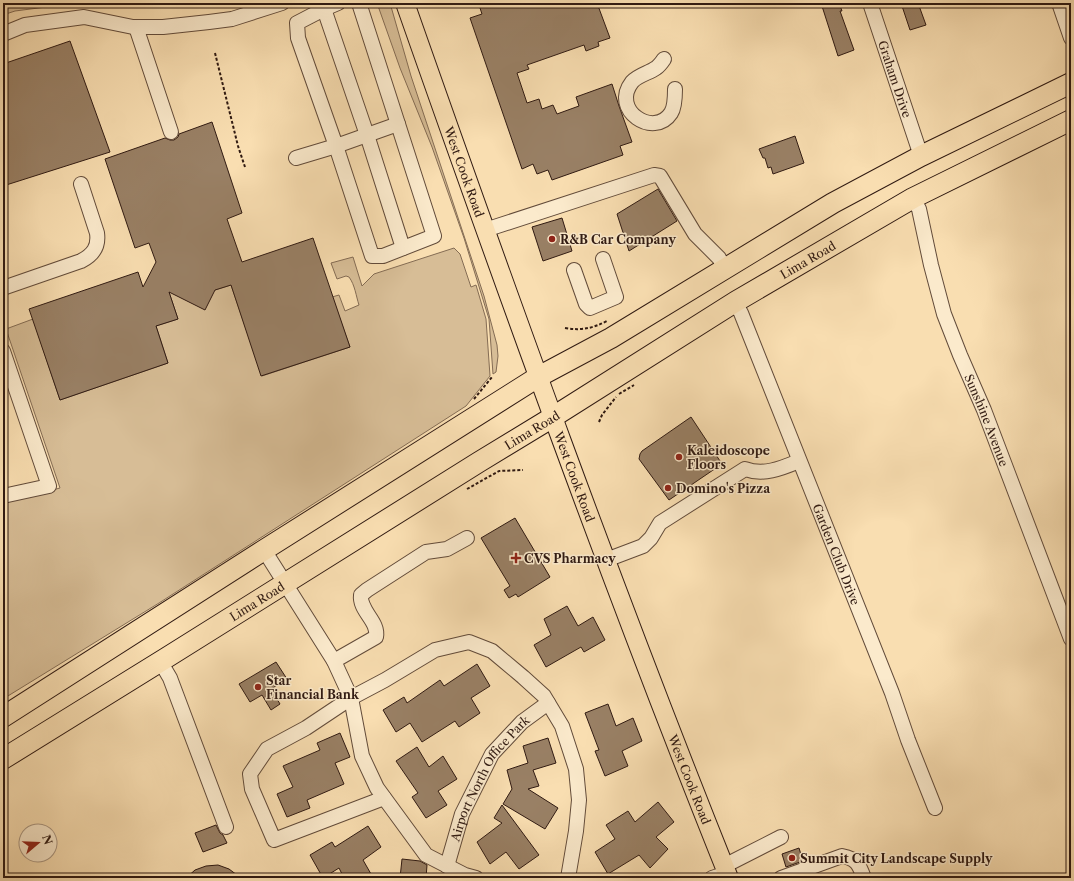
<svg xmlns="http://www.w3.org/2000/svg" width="1074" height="881" viewBox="0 0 1074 881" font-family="'Libre Caslon Text',serif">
<rect width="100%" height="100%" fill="#f9deb1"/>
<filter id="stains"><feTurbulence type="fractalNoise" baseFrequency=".005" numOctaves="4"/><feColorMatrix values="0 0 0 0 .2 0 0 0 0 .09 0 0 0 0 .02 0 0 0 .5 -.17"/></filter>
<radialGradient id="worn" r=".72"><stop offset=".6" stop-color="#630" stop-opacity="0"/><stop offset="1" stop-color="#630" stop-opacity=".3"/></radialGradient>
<path fill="#d7bd96" stroke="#846c54" d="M3,3H77L15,11L3,15Z
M377,3H390L411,76L484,296L497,345L498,356L496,372L493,374L489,319L464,238L432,147L400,68Z
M454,248L460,254L471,287L476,285L486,319L490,376L466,406L159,603L3,699V503L60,488L6,329L33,319L60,400L168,363L156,326L178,319L169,292L215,290L231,285L262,376L350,347L332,297L339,295L345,311L359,305C356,296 355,285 349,277L346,276L337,279L331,263L353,257L362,286L374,274Z"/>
<path fill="#998065" stroke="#301a12" d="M485,3H597L610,38L598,42L599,46L586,51L584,45L527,65L529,69L517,73L527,103L539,99L542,109L553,105L557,114L579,106L576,97L612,84L619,106L632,142L620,146L623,155L552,180L548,170L537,174L533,164L522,169L470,18L482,14L479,5Z
M821,3H839L842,11H840L854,50L838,56Z
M901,3H918L926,25L910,30Z
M70,41L110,152L3,186V64Z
M212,122L242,213L227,219L242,262L313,238L350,347L261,376L231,285L215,290L205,310L169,292L178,319L156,326L168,363L60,400L29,309L138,272L143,287L156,262L149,243L135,248L105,159L165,138L170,140H174L178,137L179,134Z
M795,136L804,163L773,174L771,167L768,168L765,158H763L759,149Z
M658,189L677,221L629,251L617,214Z
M562,218L572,251L543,261L532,227Z
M691,417L722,464L669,500L639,459L640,454L642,451Z
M515,518L550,577L518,597L516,594L509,598L504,590L510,586L481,538Z
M567,606L578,626L593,617L605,640L584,652L581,647L546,667L534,645L551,635L544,619Z
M276,662L287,679L271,689L280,704L271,710L262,695L250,702L239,684Z
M477,664L490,686L471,698L480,713L459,727L455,721L422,742L410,723L396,732L383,710L404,697L407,703L440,680L444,686Z
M608,704L616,726L633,718L642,741L622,751L628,766L605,776L595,751L599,750L585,713Z
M340,733L350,757L335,763L344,784L307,800L310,808L287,817L277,794L293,787L283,766L320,750L317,743Z
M548,738L556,763L533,770L539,786L528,789L558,808L545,829L503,804L512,789L507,770L528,763L523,746Z
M417,747L429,767L443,756L457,779L438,791L447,805L426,818L412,797L418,793L396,761Z
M658,802L674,822L656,837L668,849L650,868L639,855L608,874L595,852L615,839L606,825L628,811L635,822Z
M502,805L539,855L519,869L506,852L490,864L477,842L502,823L494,818Z
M216,825L220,833L223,835L227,843L203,852L195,833Z
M368,826L381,847L363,860L371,874L364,878H344L339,868L323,878L310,855L332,842L335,847Z
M799,848L803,861L786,867L782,854Z
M402,859L420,861L427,865L426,878H400Z
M218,865L229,869L241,878H186L195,870L206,866Z"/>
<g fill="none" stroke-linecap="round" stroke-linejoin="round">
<defs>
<g id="minor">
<path d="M322,3L367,135L403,248"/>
<path d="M338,3L324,9L297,23L298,38L336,146L398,124"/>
<path id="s1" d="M870,3L921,156"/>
<path d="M1059,3L1071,38"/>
<path d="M136,27L171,132"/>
<path d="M3,34L25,25L84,17L133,27H163L209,22L232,19L282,3"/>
<path d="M664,59C662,62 659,66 656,68C649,73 638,75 632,82C610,110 654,139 671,113C675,107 675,96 675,89"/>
<path d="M296,158L336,146L372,256H383L434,236L359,3"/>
<path id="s2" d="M913,198L919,209L931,265L944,314L960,355L984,410L1071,639"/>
<path d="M485,230L654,175L660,176L695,234L719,258L725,269"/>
<path d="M574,270L586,304L590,308L616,297L603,259"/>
<path d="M3,288L81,261C93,255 99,247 97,233L81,184"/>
<path id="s3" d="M735,302L741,313L892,693L908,740L935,808"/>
<path d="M3,351L49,486L3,496"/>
<path d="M264,550L334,661L351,698L362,756L377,788L426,855L465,875L476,878"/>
<path d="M606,560L643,546L651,538L660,523L745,469C764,476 782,468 799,461"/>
<path d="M160,661L170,678L226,827"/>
<path d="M334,661L376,637C379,621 359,611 361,595L367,590L426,552L447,549L467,538"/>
<path d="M384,798L274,840L252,789L250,774L267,749L306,728L351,698L385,680L435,650L469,642L492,651L523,677L544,696L562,726L576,769L579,800L576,831L568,878"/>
<path id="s4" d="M447,866L462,814L492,754L522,722L548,703"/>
<path d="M724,866L781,837"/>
<path d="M712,878L727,873"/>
<path d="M781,878L842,856C857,859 859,864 864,878"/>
</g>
<g id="major">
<path id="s5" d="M405,3C508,296 613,589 729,878"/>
</g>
<g id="highway">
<path d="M3,717L264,550L538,377L611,338L833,203L921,156L1071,83"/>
<path id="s6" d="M3,759L166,658L479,462L553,417L735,302L913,198L1071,120"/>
</g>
</defs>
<use href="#minor" stroke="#624b3a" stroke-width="16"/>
<use href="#major" stroke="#301a12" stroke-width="20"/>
<use href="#highway" stroke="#301a12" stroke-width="22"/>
<path stroke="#301a12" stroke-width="2" stroke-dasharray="3 2" stroke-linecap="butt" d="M215,53L238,146L245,167
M565,328C582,331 593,328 607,321
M619,394L634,385
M474,399L492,377
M599,422L602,415L616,397
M467,489L499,471L523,470"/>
<use href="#minor" stroke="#fbeacc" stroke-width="14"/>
<use href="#major" stroke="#f9deb1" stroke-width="18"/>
<use href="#highway" stroke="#f9deb1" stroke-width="20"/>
</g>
<g fill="#8f2418" stroke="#fbeacc" stroke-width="1.5">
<circle cx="552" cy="239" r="4"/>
<circle cx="679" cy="457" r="4"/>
<circle cx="668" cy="488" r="4"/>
<path d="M514 552h4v4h4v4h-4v4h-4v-4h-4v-4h4z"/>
<circle cx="258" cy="687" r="4"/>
<circle cx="792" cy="858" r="4"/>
</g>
<g text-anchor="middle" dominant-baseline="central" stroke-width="3" stroke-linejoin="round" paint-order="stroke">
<g font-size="12" fill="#301a12" stroke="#fbeacc">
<text stroke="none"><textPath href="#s1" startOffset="80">Graham Drive</textPath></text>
<text stroke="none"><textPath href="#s5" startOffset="179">West Cook Road</textPath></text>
<text stroke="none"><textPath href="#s6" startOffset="947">Lima Road</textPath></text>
<text stroke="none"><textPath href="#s2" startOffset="235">Sunshine Avenue</textPath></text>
<text stroke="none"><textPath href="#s6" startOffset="623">Lima Road</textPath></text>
<text stroke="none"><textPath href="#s5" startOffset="503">West Cook Road</textPath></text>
<text stroke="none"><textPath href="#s3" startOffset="272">Garden Club Drive</textPath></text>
<text stroke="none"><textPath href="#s6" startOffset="299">Lima Road</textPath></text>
<text stroke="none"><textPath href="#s5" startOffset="827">West Cook Road</textPath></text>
<text stroke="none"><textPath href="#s4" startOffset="99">Airport North Office Park</textPath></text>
</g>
<g font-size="12" font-weight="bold" fill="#301a12" stroke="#fbeacc" text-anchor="start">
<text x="560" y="239">R&amp;B Car Company</text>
<text x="687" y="450">Kaleidoscope<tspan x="687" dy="14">Floors</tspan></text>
<text x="676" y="488">Domino's Pizza</text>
<text x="524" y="558">CVS Pharmacy</text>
<text x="266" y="680">Star<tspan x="266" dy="14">Financial Bank</tspan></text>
<text x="800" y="858">Summit City Landscape Supply</text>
</g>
</g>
<rect width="1074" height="881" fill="none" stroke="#f9deb1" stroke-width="16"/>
<rect x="4" y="4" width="1066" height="873" fill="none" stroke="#301a12" stroke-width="2"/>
<rect x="8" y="8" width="1058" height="865" fill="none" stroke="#301a12"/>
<g transform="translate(38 843) rotate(71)"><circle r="19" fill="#fbeacc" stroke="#aa9782"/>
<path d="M0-3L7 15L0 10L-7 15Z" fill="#8f2418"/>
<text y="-6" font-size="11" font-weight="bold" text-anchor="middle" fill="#301a12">N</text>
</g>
<rect width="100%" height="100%" filter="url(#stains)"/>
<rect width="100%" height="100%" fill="url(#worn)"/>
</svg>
